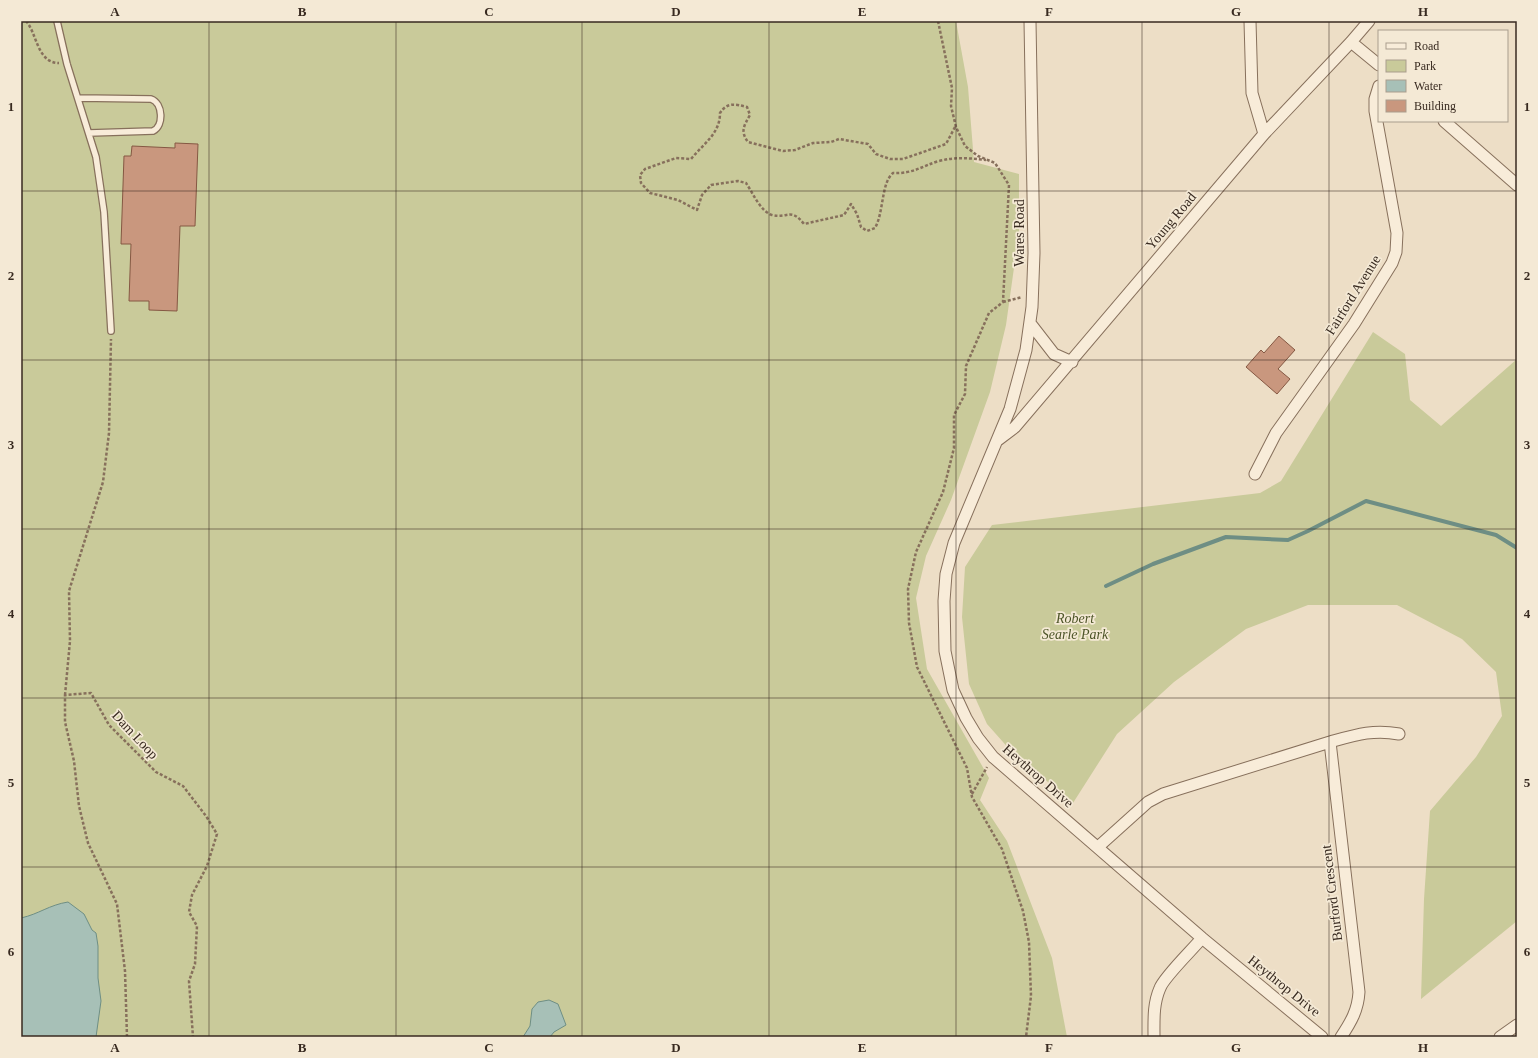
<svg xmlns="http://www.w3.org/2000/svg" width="1538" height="1058" viewBox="0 0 1538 1058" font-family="'Times New Roman',serif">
<rect width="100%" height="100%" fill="#eddec6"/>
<path fill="#c9ca9a" d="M21,21H956L968,87L974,162L1019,174V232L1006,325L990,392L951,500L926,556L916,598L927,669L989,778L980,800L1007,841L1052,958L1067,1037H21Z
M1373,332L1405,354L1410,400L1441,426L1517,359V921L1421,999L1424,899L1430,811L1476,757L1502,716L1496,672L1462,639L1397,605H1308L1246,629L1174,682L1117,734L1073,803L1011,751L987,724L969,684L962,617L965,567L992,525L1260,493L1281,481Z"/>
<path fill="#a7c0b7" stroke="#6e8e84" d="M68,902L84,914L92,930L96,933L98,946V978L101,1001L96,1037H21V918C39,914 49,905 68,902Z
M549,1000L558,1004L566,1025L554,1032L550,1037H523L530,1026L532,1009L538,1002Z"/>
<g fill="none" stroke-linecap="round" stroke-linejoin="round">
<path stroke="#6e8e84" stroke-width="4" d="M1106,586L1153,564L1226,537L1288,540L1308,531L1366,501L1496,535L1517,548"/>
</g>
<path fill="#c9977e" stroke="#855843" d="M175,143L198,144L195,226H180L177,311L149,310V301H129L131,244H121L124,156H131L132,146L175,148Z
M1279,336L1295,350L1278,369L1290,379L1277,394L1246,367L1261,350L1264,353Z"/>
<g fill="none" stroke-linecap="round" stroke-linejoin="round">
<defs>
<path id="service" d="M57,21L67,64L96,157L104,212L111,331
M78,98L151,99C163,103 164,126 153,131L89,133"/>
<path id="minor" d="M1030,21L1034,253L1032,307L1026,350L1010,409L954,543L946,574L944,601L945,651L953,690L966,718L978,738L993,757L1202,938L1322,1037
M1250,21L1252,93L1264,134
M1351,42L1379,65
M1444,121L1517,185
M1030,323L1054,354L1072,362
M998,440L1015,427L1264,134L1351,42L1369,21
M1255,474L1276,433L1354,324L1392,263L1396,252L1397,233L1375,111V99L1379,86
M1330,742C1355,735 1373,729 1399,734
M1098,847L1148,802L1163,794L1330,742L1359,992C1358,1010 1351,1022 1341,1037
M1154,1037C1154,1020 1153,1004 1160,988C1164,977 1193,949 1202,938
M1500,1037L1517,1025"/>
</defs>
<use href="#service" stroke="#87705c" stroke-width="8"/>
<use href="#minor" stroke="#87705c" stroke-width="13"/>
<path stroke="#87705c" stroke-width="2.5" stroke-dasharray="3 2" stroke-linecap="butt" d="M26,21C37,33 37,63 59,63
M938,21L952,88L951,106L956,127L965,146L978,156L995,163L1009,185L1003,302L989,313L966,366L965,394L954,415V448L943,492L916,552L908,589L909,623L917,667L967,768L972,797L1002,849L1023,911L1029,942L1031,996L1026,1037
M955,127L946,144L903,159H890L876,154L868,144L839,139L831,142L813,143L795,150L783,151L748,142C740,131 744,126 750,115L747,107C735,104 727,102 720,113C720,134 703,144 691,159L676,158L645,169L640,175L641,183L650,193L678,200L697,210L702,195L711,185L738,181L746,183C753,193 760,211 772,215C787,219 791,207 804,224L844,215L851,204L857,214L861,227L867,231L875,228C884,212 881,183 893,173C913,174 922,166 939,161C955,157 969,158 986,160
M1003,302L1022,297
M65,695L70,641L69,591L103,482L109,433L111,339
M972,794L987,767
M127,1037L125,971L117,904L88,843L79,806L74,761L65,722V695L91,693L109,725L156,772L183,786L206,816L217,834L207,866L192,895L189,912L197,926L195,964L189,981L193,1037"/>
<use href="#service" stroke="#f8ecd9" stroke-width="5.5"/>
<use href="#minor" stroke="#f8ecd9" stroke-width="11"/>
</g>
<path fill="none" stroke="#382a20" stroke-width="1" stroke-opacity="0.55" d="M209,21V1037M396,21V1037M582,21V1037M769,21V1037M956,21V1037M1142,21V1037M1329,21V1037M21,191H1517M21,360H1517M21,529H1517M21,698H1517M21,867H1517"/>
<g text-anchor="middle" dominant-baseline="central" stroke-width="3.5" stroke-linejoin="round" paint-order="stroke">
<g font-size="14" fill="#382a20" stroke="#f4e9d5">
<text transform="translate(1171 221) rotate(-50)">Young Road</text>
<text transform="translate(1019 233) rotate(-90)">Wares Road</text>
<text transform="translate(1353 295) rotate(-58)">Fairford Avenue</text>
<text transform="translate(135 735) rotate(47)">Dam Loop</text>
<text transform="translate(1038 776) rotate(41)">Heythrop Drive</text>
<text transform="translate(1332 893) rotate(-97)">Burford Crescent</text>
<text transform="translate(1284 986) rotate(39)">Heythrop Drive</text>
</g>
<g font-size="14" font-style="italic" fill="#4c5427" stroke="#f4e9d5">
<text x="1075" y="618">Robert<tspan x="1075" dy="16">Searle Park</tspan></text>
</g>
</g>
<rect width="1538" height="1058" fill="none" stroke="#f4e9d5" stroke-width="44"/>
<rect x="1378" y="30" width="130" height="92" fill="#f4e9d5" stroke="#a99d8d"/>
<rect x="1386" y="43" width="20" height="6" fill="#f8ecd9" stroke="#a99d8d"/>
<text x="1414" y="50" font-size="12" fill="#382a20">Road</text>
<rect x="1386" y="60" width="20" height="12" fill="#c9ca9a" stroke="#a99d8d"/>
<text x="1414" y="70" font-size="12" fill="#382a20">Park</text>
<rect x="1386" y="80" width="20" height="12" fill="#a7c0b7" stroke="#a99d8d"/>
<text x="1414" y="90" font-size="12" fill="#382a20">Water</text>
<rect x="1386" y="100" width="20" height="12" fill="#c9977e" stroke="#a99d8d"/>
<text x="1414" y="110" font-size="12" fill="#382a20">Building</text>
<rect x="22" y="22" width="1494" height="1014" fill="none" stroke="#382a20" stroke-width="1.5"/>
<g font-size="13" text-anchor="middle" font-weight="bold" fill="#382a20">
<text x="115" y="16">A</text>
<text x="302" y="16">B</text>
<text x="489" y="16">C</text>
<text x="676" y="16">D</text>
<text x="862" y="16">E</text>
<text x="1049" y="16">F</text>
<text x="1236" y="16">G</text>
<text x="1423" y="16">H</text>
<text x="11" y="111">1</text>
<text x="1527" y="111">1</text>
<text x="11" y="280">2</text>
<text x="1527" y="280">2</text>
<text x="11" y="449">3</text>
<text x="1527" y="449">3</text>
<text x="11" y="618">4</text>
<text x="1527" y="618">4</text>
<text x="11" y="787">5</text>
<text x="1527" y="787">5</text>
<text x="11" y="956">6</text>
<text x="1527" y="956">6</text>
<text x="115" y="1052">A</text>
<text x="302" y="1052">B</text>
<text x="489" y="1052">C</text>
<text x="676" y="1052">D</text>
<text x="862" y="1052">E</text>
<text x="1049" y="1052">F</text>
<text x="1236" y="1052">G</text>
<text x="1423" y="1052">H</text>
</g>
</svg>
